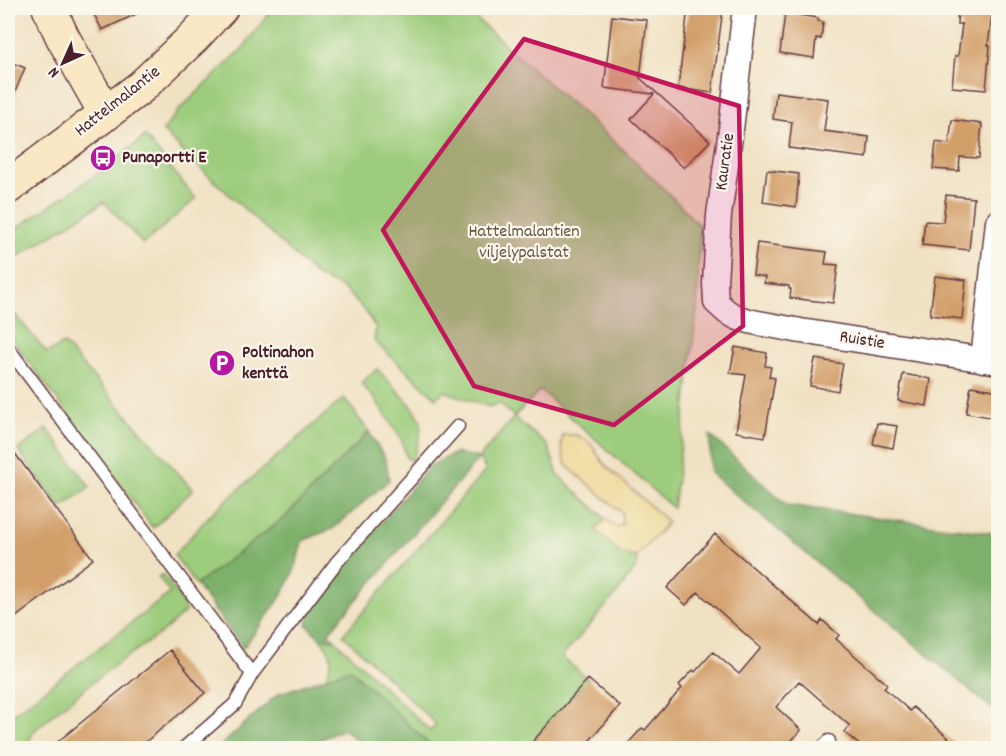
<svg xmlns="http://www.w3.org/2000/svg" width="1006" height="756" viewBox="0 0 1006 756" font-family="Dekko,sans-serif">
<rect width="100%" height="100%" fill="#fbf7ec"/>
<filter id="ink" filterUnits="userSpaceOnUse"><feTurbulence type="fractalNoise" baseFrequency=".0167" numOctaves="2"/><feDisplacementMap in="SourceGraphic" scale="12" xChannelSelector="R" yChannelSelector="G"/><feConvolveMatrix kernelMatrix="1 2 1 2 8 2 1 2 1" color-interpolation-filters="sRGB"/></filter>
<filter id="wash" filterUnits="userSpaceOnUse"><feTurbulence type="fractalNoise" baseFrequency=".008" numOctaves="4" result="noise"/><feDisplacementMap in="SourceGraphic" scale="24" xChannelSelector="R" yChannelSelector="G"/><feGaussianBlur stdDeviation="1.35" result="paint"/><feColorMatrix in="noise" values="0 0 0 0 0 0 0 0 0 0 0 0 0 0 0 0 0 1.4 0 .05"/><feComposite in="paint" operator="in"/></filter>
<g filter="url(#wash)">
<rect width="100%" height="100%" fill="#f0e1c2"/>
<path fill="#9ccc7b" stroke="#737653" stroke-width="1.5" d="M273,8H464L628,154L680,205L700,227L697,309L678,471L673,508L540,390L514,417L548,446L558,475L606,519L596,529L620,553L637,557V566L635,569L617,593L562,657L588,679L527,748H433L350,669L326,677C334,657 333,655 320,638L335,640L430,731L436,724L343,635L486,470L479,458L514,417L499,403L489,407L444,391L436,398L374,341L376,328L365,311L343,288L318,277L183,152L163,131L177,112L242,49Z
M145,136L196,199L143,244L104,202L8,263V234L109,166Z
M8,306L47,353L64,344L193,490L153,528L8,334Z
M377,369C386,379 417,408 420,419C423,432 417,449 412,461L407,458L401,439L378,403L361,383Z
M344,398L369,432L284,518L196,585L174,555L213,512Z
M47,428L90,487L61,508L18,450Z
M163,574L177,594L186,611L164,631L108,670L53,714L33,732L26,748H8V718L170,593L158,577Z"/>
<path fill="#7db06b" stroke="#64684b" stroke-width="1.5" d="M369,432L386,460L389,480L334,528L302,541C300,550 298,559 295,568C285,596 261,624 243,648L196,585L284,518Z
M710,435L787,505L998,534V714L710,473Z
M455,453L479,458L328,633L335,640L320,638L307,625L312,604L430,466Z
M350,669L433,748H366L343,729L319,740L310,748H218L278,694Z"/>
<path fill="#eeda9e" stroke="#9c7c64" stroke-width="1.5" d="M563,435H577L590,443L605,465L668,522L637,557L620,553L596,530L606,519L616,527L622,525V513L566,465L561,446Z"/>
<g id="blocks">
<path fill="#d29e69" d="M91,8H149L102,30Z
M688,8H723L712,93L678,88Z
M958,8H993L988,45L990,46L986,90L952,87L955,56H958L962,24H957Z
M785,13L818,18V21L823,22L821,39L816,38L814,58L780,53Z
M612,16L647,20L640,78L710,141L684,168L631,119L654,94L604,88Z
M8,61L25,68L8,109Z
M776,92L828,99L824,131L869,137L867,158L789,148L792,122L773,119Z
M952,120L982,124L979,158L960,157L959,171L933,169L936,142L949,144Z
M767,170L799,174L796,207L763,202Z
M946,195L974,198L969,250L922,245L925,221L943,222Z
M757,243L827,252L825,264L838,265L833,303L790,298L791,289H789V286L764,283L765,277L753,275Z
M935,276L966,280L962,319L930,315Z
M735,347L767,353L765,366L771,367L769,377L775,378L765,437L736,432L746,375L730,373Z
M815,359L843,364L838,391L810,386Z
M903,374L931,379L927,406L898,401Z
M971,386L999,391V400L995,418L966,413Z
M877,423L897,426L893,448L873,444Z
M8,444L93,559L8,623Z
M715,534L819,625L822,620L839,635L836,639L887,684L884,688L910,711L913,707L960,748H863L844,732L850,726L799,681L776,707L801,730L785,748H624L642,728L645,730L682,688L679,685L693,670L695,672L713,652L739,674L761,648L698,592L686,605L667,588Z
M170,650L205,693L138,748H50Z
M588,679L620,706L583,748H527Z"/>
</g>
</g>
<g filter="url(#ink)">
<use href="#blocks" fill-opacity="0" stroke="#633c42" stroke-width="1.5"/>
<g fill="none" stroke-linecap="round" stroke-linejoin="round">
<defs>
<path id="lane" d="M8,348L252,674
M184,748L235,704L252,674L336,563L458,426
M822,748L829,741"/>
<path id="street" d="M745,8L731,129L719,215L715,283L716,302L727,312L738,318L753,322L801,331L998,362
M983,360L998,222"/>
<path id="secondary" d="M49,8L63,38L106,114
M8,187L141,87L193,38L221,8"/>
</defs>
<use href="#lane" stroke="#633c42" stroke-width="15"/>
<use href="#street" stroke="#633c42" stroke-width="27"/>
<use href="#secondary" stroke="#633c42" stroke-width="36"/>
<use href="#lane" stroke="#fff" stroke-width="12"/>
<use href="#street" stroke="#fff" stroke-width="24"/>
<use href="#secondary" stroke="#fae7c3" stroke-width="33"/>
</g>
</g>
<path fill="#c2185b" fill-opacity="0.2" stroke="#c2185b" stroke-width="4.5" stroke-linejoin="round" d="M524,39L739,106L743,326L614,425L474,386L383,230Z"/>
<defs>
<symbol id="bus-disc" viewBox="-11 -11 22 22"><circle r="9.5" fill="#b5179e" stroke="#fbf7ec"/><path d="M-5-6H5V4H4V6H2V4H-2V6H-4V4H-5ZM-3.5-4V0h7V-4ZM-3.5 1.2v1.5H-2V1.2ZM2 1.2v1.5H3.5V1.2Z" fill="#fff"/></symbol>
<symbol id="parking-disc" viewBox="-11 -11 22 22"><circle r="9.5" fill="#b5179e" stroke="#fbf7ec"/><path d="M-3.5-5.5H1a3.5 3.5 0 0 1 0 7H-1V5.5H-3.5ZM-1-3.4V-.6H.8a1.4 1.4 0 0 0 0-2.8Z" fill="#fff"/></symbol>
</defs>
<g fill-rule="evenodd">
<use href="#bus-disc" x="88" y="143" width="30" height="30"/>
<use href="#parking-disc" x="207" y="348" width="30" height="30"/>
</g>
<g text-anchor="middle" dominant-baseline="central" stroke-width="4.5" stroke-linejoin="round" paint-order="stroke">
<g font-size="18" fill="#4a1f2b" stroke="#fbf7ec">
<text transform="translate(118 102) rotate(-38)">Hattelmalantie</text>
<text transform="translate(726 162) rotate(-82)">Kauratie</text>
<text transform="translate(862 341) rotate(9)">Ruistie</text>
</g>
<g font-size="18" font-weight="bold" fill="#4a1f2b" stroke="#fbf7ec" text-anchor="start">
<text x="122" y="158">Punaportti E</text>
<text x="242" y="353">Poltinahon<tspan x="242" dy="21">kenttä</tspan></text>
</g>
<g font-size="18" fill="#635343" stroke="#fbf7ec">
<text x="524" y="232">Hattelmalantien<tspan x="524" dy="21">viljelypalstat</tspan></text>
</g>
</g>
<rect width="1006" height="756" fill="none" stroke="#fbf7ec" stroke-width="30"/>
<g transform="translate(63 63) rotate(225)" stroke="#fbf7ec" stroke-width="4.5" paint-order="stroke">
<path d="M0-4.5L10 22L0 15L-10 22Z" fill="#4a1f2b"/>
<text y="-9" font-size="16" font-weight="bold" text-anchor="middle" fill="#4a1f2b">N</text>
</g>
</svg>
